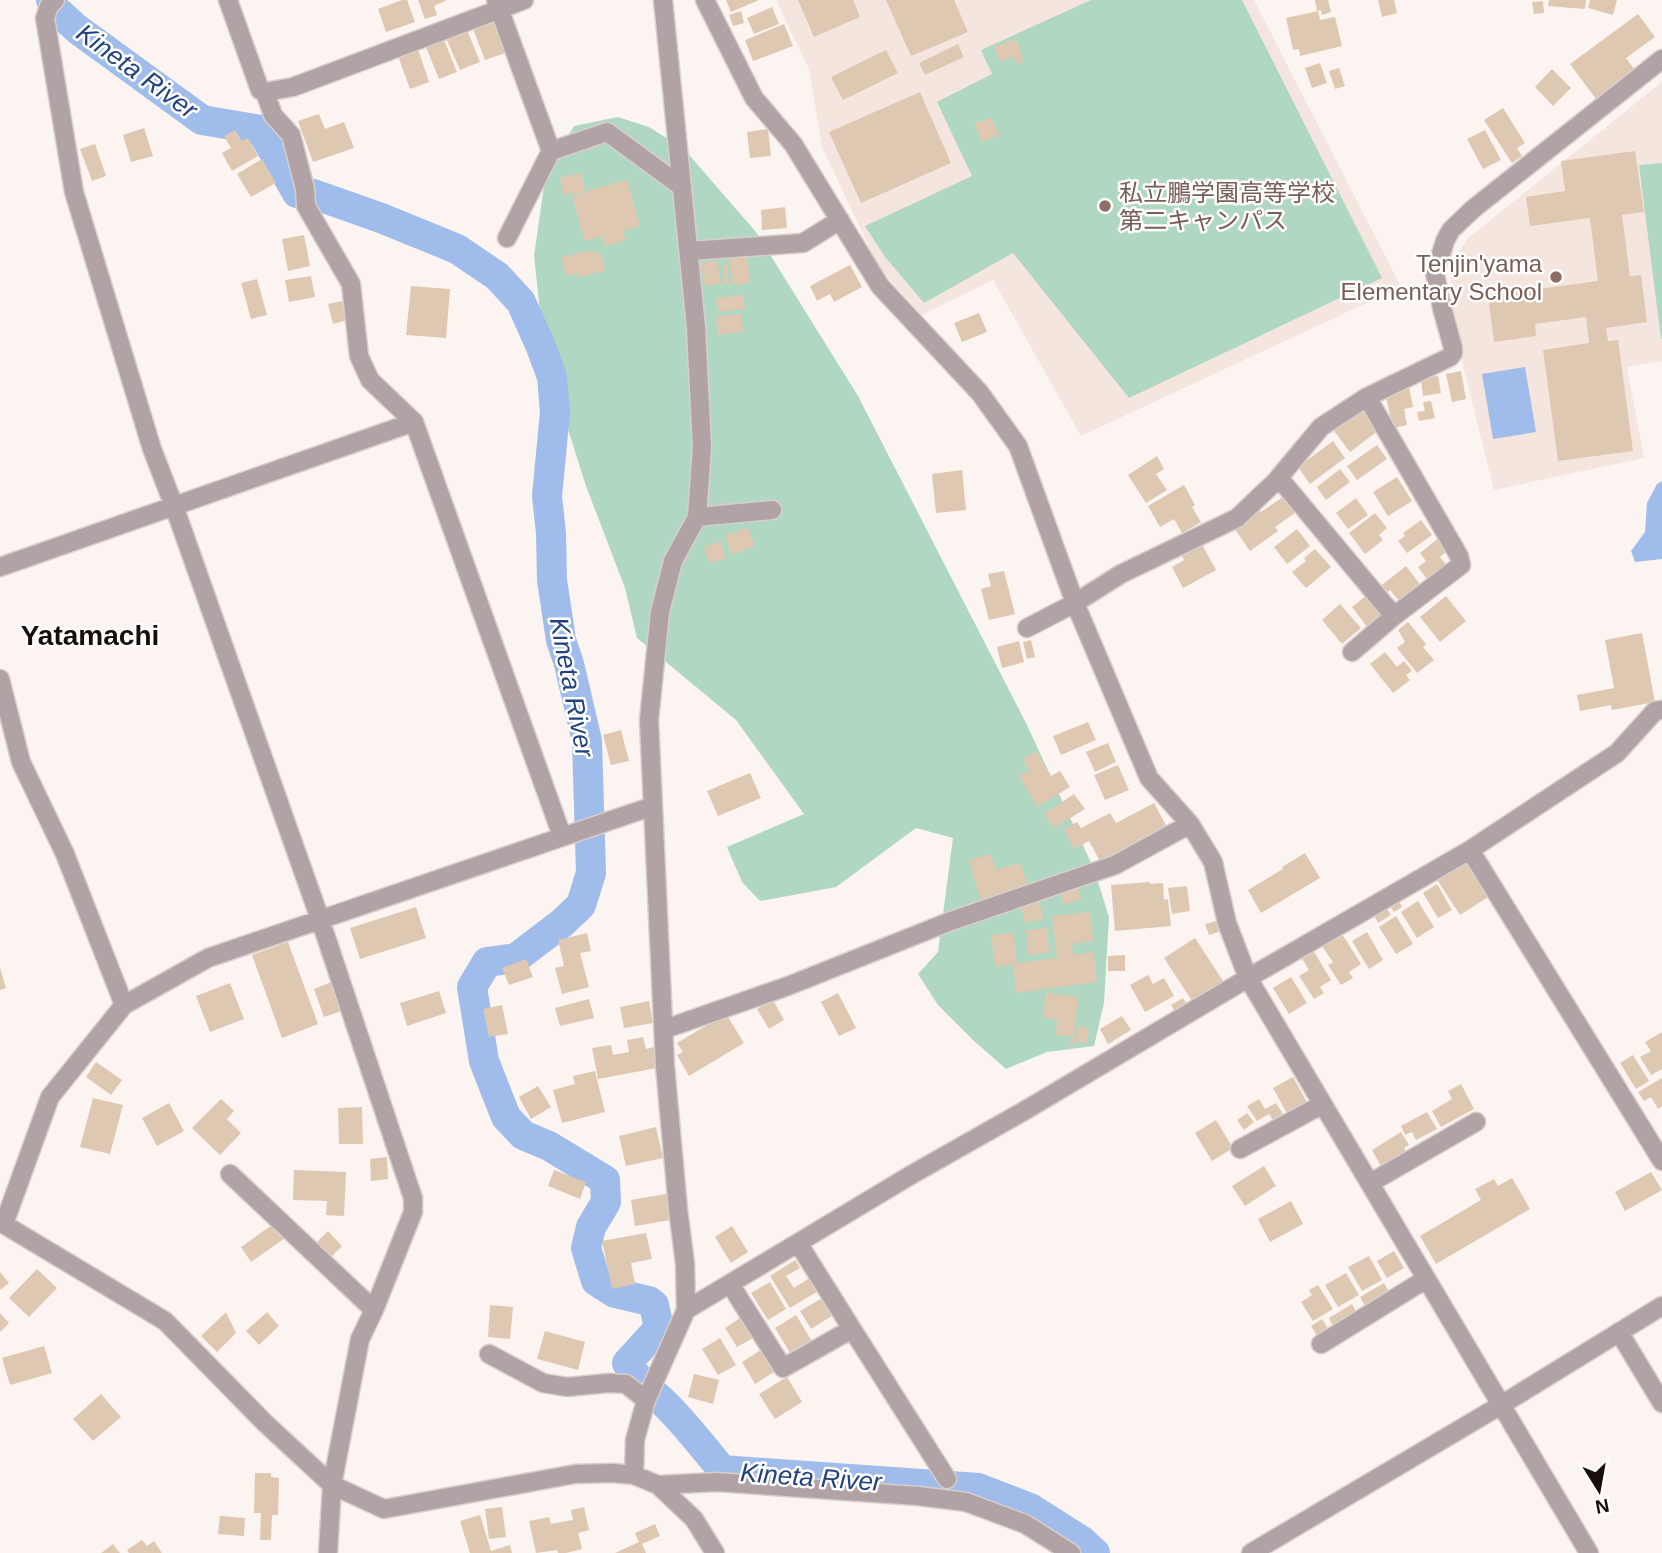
<svg xmlns="http://www.w3.org/2000/svg" width="1662" height="1553" viewBox="0 0 1662 1553" font-family="Arial,'Noto Sans JP',sans-serif">
<rect width="100%" height="100%" fill="#fbf4f1"/>
<path fill="#f5e5df" d="M776,0H1254L1401,287L1081,436L993,280L922,315L878,266L822,147L809,69Z
M1662,82V361L1627,367L1644,458L1494,490L1462,361L1450,290L1452,263L1467,239Z"/>
<path fill="#b0d7c1" d="M1091,0H1242L1382,278L1129,398L1013,253L924,303L885,257L865,226L972,176L937,102L992,74L981,50Z
M618,117L649,127L684,149L756,232L858,396L1025,721L1094,869L1109,917L1104,1003L1094,1046L1047,1052L1006,1069L973,1040L938,1005L918,974L938,952L953,838L916,828L836,887L760,901L742,882L727,847L804,814L736,720L637,638L625,588L586,486L545,357L534,256L546,172L574,126Z
M1662,163V339H1661L1639,165Z"/>
<path fill="#a0bceb" d="M1525,367L1536,432L1493,439L1482,374Z
M1662,481V559L1635,562L1631,551L1645,532L1647,503L1657,484Z"/>
<g fill="none" stroke-linecap="round" stroke-linejoin="round">
<path stroke="#a0bceb" stroke-width="30" d="M51,0L55,9L77,29L202,120L261,130L297,193L313,194L381,218L457,249L497,276L521,302L541,347L552,377L555,412L547,496L551,533L552,580L561,640L569,664L587,741L591,873L581,905L562,923L516,958L487,962L472,987L484,1061L506,1117L523,1135L549,1146L605,1180L606,1202L591,1227L586,1248L596,1281L615,1293L649,1301L654,1305L659,1328L627,1363C638,1382 657,1395 672,1411C690,1430 706,1450 722,1470L978,1488L1030,1508L1082,1541L1095,1553"/>
</g>
<path fill="#dfc8b1" d="M402,0H407L415,22L386,32L378,9Z
M418,0H447L434,6L437,15L425,19Z
M726,0H759L731,12Z
M798,0H853L860,17L814,37Z
M886,0H954L968,32L911,56Z
M1315,0H1328L1331,12L1322,15L1321,10L1317,11Z
M1378,0H1394L1397,13L1382,17Z
M1549,0H1586L1585,9L1548,6Z
M1590,0H1617L1613,15L1588,8Z
M1543,1L1544,13L1534,14L1532,2Z
M772,7L779,24L754,34L747,18Z
M741,11L744,23L733,26L729,15Z
M1318,11L1320,20L1335,17L1342,46L1300,56L1299,49L1293,50L1286,18Z
M1638,14L1655,37L1626,58L1635,70L1596,99L1570,64Z
M493,22L505,53L485,60L473,29Z
M784,24L793,46L753,61L745,40Z
M467,30L480,62L460,70L446,38Z
M1016,39L1024,62L1017,64L1014,56L1000,62L994,47Z
M444,40L457,72L439,79L426,47Z
M958,44L964,57L925,75L919,63Z
M418,49L429,82L410,89L398,56Z
M886,50L898,73L843,100L831,77Z
M1320,63L1327,83L1312,88L1305,68Z
M1339,68L1345,86L1335,89L1329,71Z
M1552,69L1571,88L1553,106L1535,87Z
M920,92L951,163L861,203L829,132Z
M1503,108L1525,143L1517,148L1522,156L1512,163L1484,120Z
M319,114L325,129L344,122L354,148L313,162L298,121Z
M991,117L999,135L982,142L974,124Z
M144,128L153,156L131,162L123,135Z
M768,129L771,156L750,158L747,132Z
M235,130L242,141L248,138L258,156L232,171L222,153L231,148L224,136Z
M1485,130L1501,160L1483,169L1467,139Z
M95,144L106,176L92,181L80,149Z
M1635,151L1644,212L1622,215L1630,276L1641,275L1647,322L1606,328L1608,341L1618,340L1633,451L1558,461L1543,350L1589,343L1586,317L1535,324L1536,336L1494,342L1488,296L1598,281L1590,218L1530,226L1526,197L1565,191L1561,161Z
M262,159L276,183L251,197L237,174Z
M581,173L585,191L563,195L560,178Z
M627,180L640,226L623,231L626,240L605,246L602,236L584,241L572,195Z
M785,207L787,228L762,230L761,210Z
M304,235L310,266L288,271L282,239Z
M594,250L595,254L601,253L605,271L578,277L577,273L566,276L561,257Z
M747,252L750,283L732,285L729,254Z
M717,261L721,284L705,286L701,263Z
M727,264L729,284L724,285L723,265Z
M850,265L862,287L834,302L830,294L817,301L810,286Z
M311,276L315,297L289,302L285,280Z
M257,279L267,315L251,319L241,283Z
M411,286L450,289L446,338L406,335Z
M743,295L745,309L718,312L716,298Z
M342,301L347,320L333,324L328,304Z
M979,313L987,332L962,342L954,323Z
M741,314L743,332L718,335L716,317Z
M1461,371L1466,399L1452,402L1446,374Z
M1438,376L1441,393L1423,396L1421,378Z
M1409,387L1413,407L1404,409L1407,425L1393,428L1385,393Z
M1431,401L1435,418L1419,421L1417,412L1425,411L1423,402Z
M1362,410L1378,431L1350,452L1334,431Z
M1333,441L1345,458L1310,484L1298,467Z
M1377,445L1387,459L1357,480L1347,466Z
M1157,456L1164,469L1156,474L1167,490L1146,503L1128,475Z
M1340,469L1350,482L1326,500L1317,487Z
M962,470L966,510L936,513L932,474Z
M1397,477L1412,501L1388,516L1373,492Z
M1184,485L1195,505L1192,507L1201,522L1182,533L1174,519L1160,527L1148,506Z
M1283,497L1295,513L1275,527L1278,531L1250,551L1234,528L1260,510L1261,512Z
M1356,498L1368,515L1348,529L1336,513Z
M1375,513L1387,528L1379,535L1383,540L1365,554L1349,533Z
M1421,520L1432,535L1407,553L1398,541L1405,536L1403,533Z
M748,527L755,546L732,555L725,536Z
M1297,529L1310,546L1287,564L1274,547Z
M1440,537L1449,549L1440,557L1449,568L1430,583L1418,567L1426,561L1420,553Z
M720,541L726,558L709,563L704,547Z
M1200,541L1216,570L1183,588L1172,567L1184,560L1180,552Z
M1315,549L1331,567L1306,588L1292,572L1306,561L1304,558Z
M1406,566L1422,587L1404,600L1402,598L1399,601L1390,590L1387,592L1382,585Z
M1004,571L1015,614L989,620L981,589L991,586L988,574Z
M1367,595L1383,615L1367,627L1352,607Z
M1446,596L1466,621L1440,642L1420,617Z
M1340,604L1361,628L1342,644L1322,620Z
M1408,622L1426,644L1423,647L1434,660L1417,673L1397,648L1405,642L1398,630Z
M1642,633L1655,702L1612,710L1611,705L1580,711L1577,695L1614,688L1605,640Z
M1031,640L1035,657L1027,659L1023,642Z
M1019,641L1024,662L1002,668L997,647Z
M1385,652L1397,667L1404,661L1412,671L1406,675L1410,680L1393,693L1370,664Z
M1088,722L1096,740L1061,755L1053,736Z
M621,730L629,761L611,765L603,735Z
M1108,743L1116,762L1095,772L1086,752Z
M1036,751L1051,776L1060,771L1070,787L1037,807L1019,776L1029,770L1023,759Z
M1118,765L1129,790L1105,800L1094,775Z
M750,773L761,798L718,816L707,791Z
M1074,794L1085,809L1054,828L1044,814Z
M1154,803L1167,827L1101,863L1089,841L1074,849L1064,829L1077,822L1081,828L1110,813L1116,823Z
M1305,853L1320,878L1261,913L1248,890L1283,869L1282,867Z
M991,854L996,870L1021,863L1028,888L981,902L969,860Z
M1464,859L1488,897L1460,915L1436,878Z
M1150,882V884L1163,883L1164,900L1168,899L1171,926L1115,931L1111,885Z
M1437,884L1452,910L1438,918L1423,893Z
M1078,885L1081,900L1062,904L1059,888Z
M1187,886L1190,911L1172,914L1168,888Z
M1039,899L1043,919L1025,923L1020,903Z
M1398,899L1402,907L1394,912L1389,904Z
M1418,901L1434,927L1417,938L1401,912Z
M1385,906L1391,915L1378,923L1373,914Z
M416,907L426,938L360,959L350,928Z
M1090,912L1093,941L1072,944L1073,955L1093,952L1097,982L1016,993L1013,965L995,967L991,935L1013,933L1017,963L1057,958L1052,916Z
M1396,916L1413,944L1396,954L1379,927Z
M1216,921L1219,932L1209,935L1205,924Z
M1047,928L1049,953L1028,955L1026,930Z
M1367,932L1383,960L1369,969L1352,941Z
M587,933L591,951L580,953L589,987L562,994L555,968L564,966L558,940Z
M1342,934L1361,964L1349,972L1353,978L1341,985L1328,965L1333,962L1322,946Z
M1195,938L1225,984L1194,1004L1164,958Z
M288,942L318,1024L282,1038L252,955Z
M1313,950L1331,980L1320,987L1324,993L1314,999L1299,976L1309,970L1301,957Z
M1125,955V971H1108V956Z
M526,959L533,977L509,985L502,968Z
M0,968L6,988L0,990Z
M1148,975L1153,984L1164,978L1174,996L1145,1012L1130,985Z
M1291,977L1307,1003L1289,1014L1273,988Z
M331,982L342,1011L324,1017L314,989Z
M230,983L244,1019L210,1032L196,996Z
M439,991L446,1013L407,1026L400,1003Z
M838,993L856,1028L839,1036L821,1002Z
M1046,993L1078,997L1073,1046L1070,1045L1071,1036L1056,1035L1057,1019L1043,1018Z
M1183,998L1187,1005L1175,1012L1171,1005Z
M589,999L594,1018L560,1026L555,1008Z
M773,1000L784,1020L769,1029L757,1009Z
M649,1001L653,1023L624,1028L620,1007Z
M502,1005L508,1034L489,1037L483,1009Z
M726,1014L744,1043L689,1076L677,1055L683,1052L677,1043Z
M1122,1016L1131,1030L1108,1044L1100,1029Z
M1077,1027L1089,1028L1087,1043L1076,1042Z
M1662,1032V1069L1651,1075L1640,1057L1651,1051L1645,1042Z
M643,1037L646,1049L658,1046L662,1067L598,1079L592,1048L611,1045L613,1055L629,1052L627,1040Z
M1633,1055L1649,1081L1636,1089L1620,1063Z
M96,1062L122,1080L111,1095L86,1077Z
M595,1071L605,1112L562,1123L553,1090L575,1084L573,1076Z
M1293,1077L1309,1106L1289,1117L1273,1088Z
M1662,1078V1106L1658,1109L1651,1097L1644,1101L1638,1092Z
M1461,1084L1474,1109L1441,1127L1432,1111L1452,1099L1448,1091Z
M538,1086L551,1107L531,1119L519,1097Z
M93,1098L123,1105L110,1154L80,1147Z
M221,1099L234,1111L227,1119L241,1133L220,1155L192,1128Z
M1259,1099L1265,1109L1276,1103L1286,1119L1276,1125L1269,1114L1257,1121L1247,1106Z
M169,1103L184,1131L157,1146L142,1118Z
M362,1107L363,1144H339L338,1108Z
M1427,1112L1437,1129L1416,1140L1412,1132L1405,1135L1401,1126Z
M1247,1113L1254,1122L1244,1130L1237,1120Z
M1216,1120L1233,1148L1212,1161L1195,1133Z
M656,1127L663,1158L626,1166L619,1136Z
M1401,1132L1409,1145L1404,1148L1408,1155L1383,1170L1372,1150Z
M387,1157L388,1179L371,1181L370,1159Z
M1264,1166L1276,1186L1245,1206L1232,1186Z
M294,1170L346,1172L344,1216L326,1215L327,1201L293,1200Z
M554,1170L586,1182L580,1199L548,1186Z
M1651,1172L1662,1190L1625,1211L1615,1192Z
M1512,1178L1530,1209L1436,1264L1420,1236L1481,1200L1475,1189L1494,1179L1498,1186Z
M671,1193L676,1219L635,1226L631,1200Z
M1291,1201L1303,1224L1270,1242L1258,1219Z
M275,1223L285,1238L251,1262L241,1247Z
M732,1226L748,1252L731,1263L715,1237Z
M328,1231L342,1246L329,1259L315,1244Z
M646,1233L652,1259L631,1263L635,1284L612,1289L602,1241Z
M1394,1251L1404,1268L1387,1278L1377,1261Z
M1369,1256L1382,1280L1362,1291L1348,1267Z
M795,1260L800,1268L786,1276L794,1288L811,1277L820,1290L790,1308L770,1276Z
M37,1269L57,1288L29,1317L9,1298Z
M0,1272L9,1283L0,1290Z
M1346,1273L1359,1295L1338,1307L1325,1285Z
M770,1282L786,1309L768,1320L751,1293Z
M1384,1283L1390,1294L1366,1308L1360,1297Z
M1318,1285L1333,1309L1313,1321L1301,1302L1312,1295L1309,1290Z
M824,1297L835,1314L811,1329L800,1311Z
M1352,1304L1358,1315L1334,1328L1329,1318Z
M490,1305L513,1307L510,1339L488,1337Z
M226,1312L236,1333L217,1352L201,1336Z
M267,1312L279,1326L259,1345L246,1331Z
M0,1313L9,1323L0,1332Z
M796,1315L813,1343L792,1356L775,1328Z
M740,1318L753,1338L737,1347L725,1328Z
M1322,1319L1329,1330L1318,1337L1311,1326Z
M545,1331L585,1342L578,1370L537,1359Z
M720,1338L736,1365L718,1375L702,1349Z
M44,1346L52,1373L10,1385L2,1358Z
M761,1350L774,1372L755,1384L742,1362Z
M694,1374L719,1380L713,1404L688,1397Z
M787,1377L802,1402L775,1419L759,1394Z
M101,1394L121,1417L93,1441L73,1419Z
M255,1473H271V1477L279,1478L278,1515H272L271,1540H260L261,1513H254Z
M502,1507L506,1537L489,1539L485,1509Z
M584,1507L589,1530L578,1533L582,1549L566,1553H558L557,1550L536,1553L529,1521L549,1517L551,1524L573,1520L571,1510Z
M480,1515L491,1551L510,1545L512,1553H470L460,1521Z
M220,1516L245,1518L244,1536L218,1534Z
M655,1524L660,1536L642,1544L646,1553H615L639,1542L635,1533Z
M142,1540L147,1546L154,1541L162,1553H129L127,1550Z
M113,1544L120,1553H101Z"/>
<g fill="none" stroke-linecap="round" stroke-linejoin="round">
<defs>
<path id="street" d="M55,0L49,6L45,18L74,192L152,449L174,506L320,919L413,1198V1212L374,1310L360,1339L332,1485L328,1553
M228,0L260,90L265,92L273,115L291,135L305,189L306,206L351,284L359,356L370,380L414,422L562,836
M496,0L551,151L607,132L682,187
M705,0L754,98L793,144L880,286L980,393L1018,446L1075,603L1149,778L1190,824L1213,862L1227,923L1248,978L1589,1553
M265,92L293,87L524,0
M507,238L551,151
M690,251L803,243L840,220
M1279,478L1394,616L1461,565L1459,556L1367,397
M697,517L772,510
M0,567L414,422
M1027,628L1075,603L1121,574L1237,518L1276,481L1321,427L1367,397L1450,357L1453,353V348L1442,308L1435,274L1445,241L1451,230L1473,209L1662,59
M1352,652L1394,616
M0,679L21,762L65,854L124,1005
M1470,850L1662,1161
M665,1029L788,986L951,921L1115,865L1190,824
M1240,1149L1323,1104
M230,1174L374,1310
M1370,1183L1476,1122
M0,1222L165,1321L265,1423L332,1485L384,1509L575,1474L613,1473L634,1475L658,1485L694,1519L715,1553
M4,1224L50,1097L124,1005L208,958L653,806
M730,1284L783,1368L852,1329L798,1243
M686,1310L911,1175L1024,1111L1248,978L1470,850L1617,753L1655,711L1662,710
M852,1329L947,1479
M1619,1332L1662,1403
M1321,1344L1426,1279
M489,1354L543,1383L567,1387L609,1383L626,1384L646,1400
M634,1475L635,1440L646,1400L686,1310L685,1264L678,1209L665,1066L649,720L660,612L673,561L697,517L702,447L696,327L663,0
M658,1485L717,1482L918,1496L966,1502L1025,1524L1071,1553
M1251,1553L1501,1405L1662,1306"/>
</defs>
<use href="#street" stroke="#d7cfcc" stroke-width="21"/>
<use href="#street" stroke="#b1a2a5" stroke-width="18"/>
</g>
<g fill="#8d6e63" stroke="#fff" stroke-width="2.5">
<circle cx="1105" cy="206" r="7"/>
<circle cx="1556" cy="277" r="7"/>
</g>
<g text-anchor="middle" dominant-baseline="central" stroke-width="5" stroke-linejoin="round" paint-order="stroke">
<g font-size="24" fill="#785e54" stroke="#fff" text-anchor="start">
<text x="1119" y="192">私立鵬学園高等学校<tspan x="1119" dy="28">第二キャンパス</tspan></text>
<text x="1542" y="263" text-anchor="end">Tenjin'yama<tspan x="1542" dy="28">Elementary School</tspan></text>
</g>
<g font-size="26" font-style="italic" fill="#23437c" stroke="#fff">
<text transform="translate(137 71) rotate(36)">Kineta River</text>
<text transform="translate(572 687) rotate(79)">Kineta River</text>
<text transform="translate(811 1477) rotate(4)">Kineta River</text>
</g>
<g font-size="28" font-weight="bold" fill="#190e0a" stroke="#fff">
<text x="90" y="635">Yatamachi</text>
</g>
</g>
<g transform="translate(1599 1490) rotate(169)" stroke="#ffffff" stroke-width="5" paint-order="stroke">
<path d="M0-5L12 26L0 18L-12 26Z" fill="#190e0a"/>
<text y="-10" font-size="19" font-weight="bold" text-anchor="middle" fill="#190e0a">N</text>
</g>
</svg>
